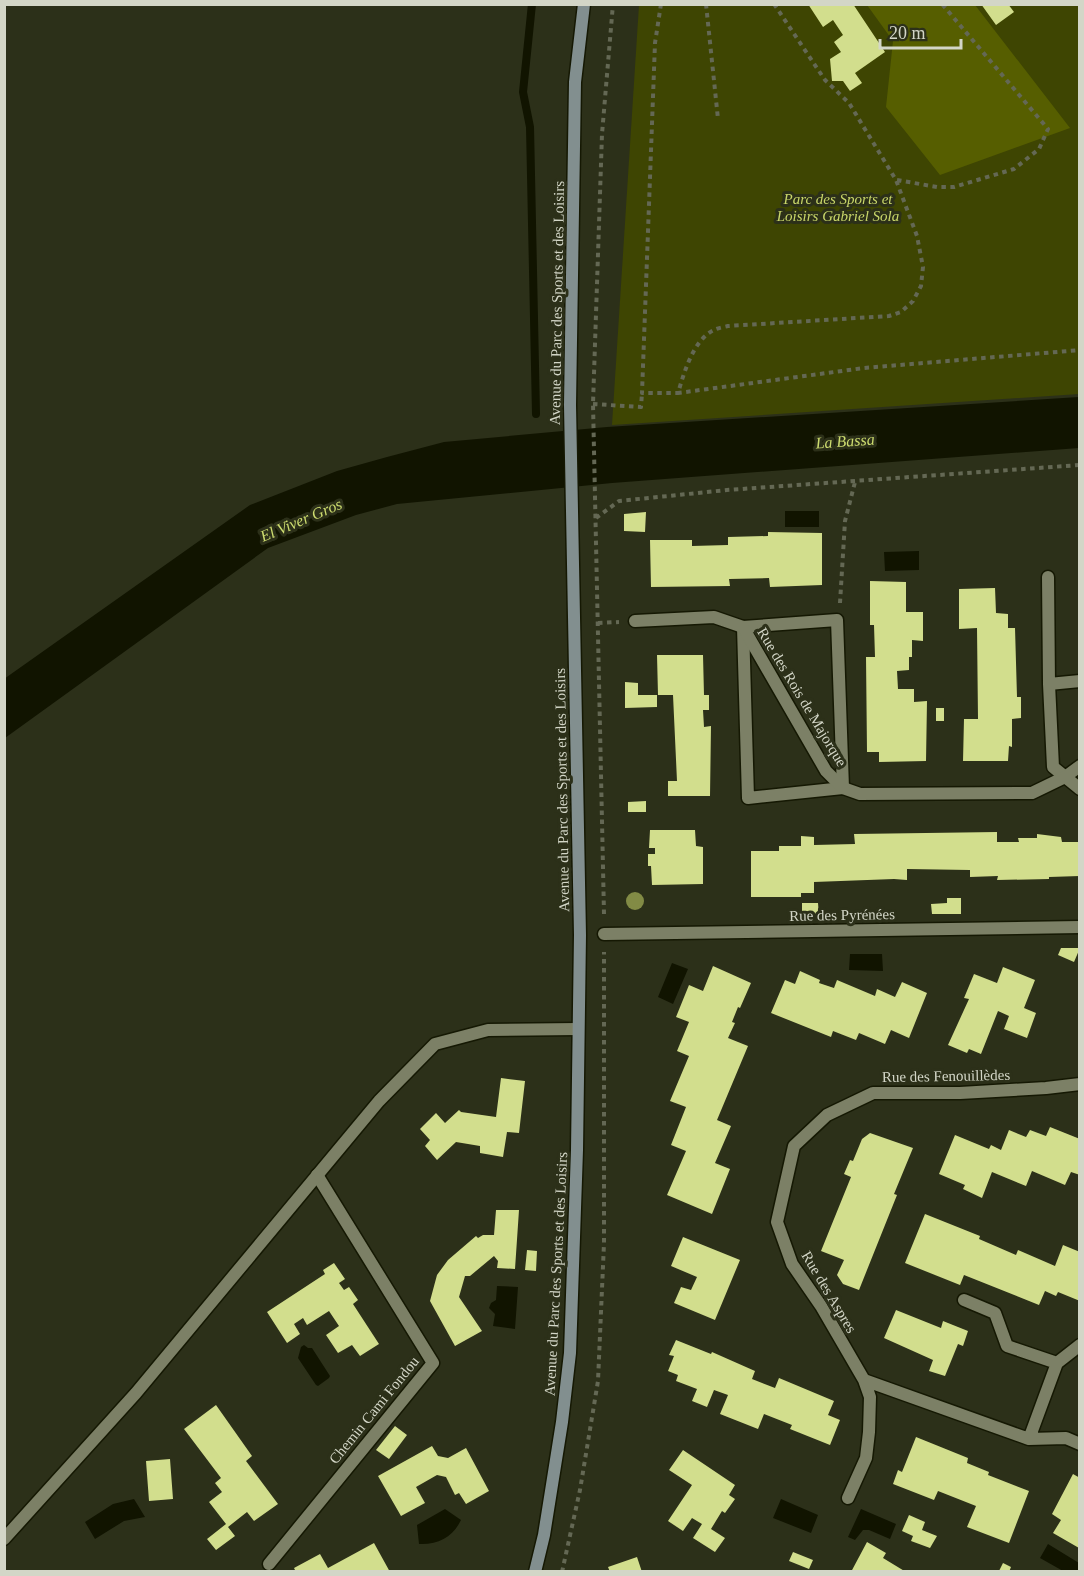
<svg xmlns="http://www.w3.org/2000/svg" width="1084" height="1576" viewBox="0 0 1084 1576" font-family="Georgia,serif">
<rect width="100%" height="100%" fill="#2c3019"/>
<path fill="#3e4502" d="M639,5H1079V394L612,425Z"/>
<path fill="#565e00" d="M867,5H975L1070,128L940,175L886,107L893,41Z"/>
<path fill="#111400" d="M1079,397V448L612,483L397,504L356,515L268,548L5,738L4,679L250,505L337,471L387,457L444,442L607,427Z
M785,511H819V527H785Z
M919,551V570L885,571L884,552Z
M850,954H882L883,971L849,970Z
M672,963L688,969L673,1004L658,997Z
M497,1286L518,1287L515,1329L493,1326L495,1314L489,1308L491,1303L496,1300Z
M304,1345L308,1348H312L330,1376L329,1378L318,1386L316,1385L298,1358L301,1347Z
M134,1499L145,1517L124,1521L95,1539L85,1522L113,1504Z
M781,1499L818,1515L811,1533L773,1518Z
M445,1509L461,1520C453,1537 438,1545 419,1544L417,1525Z
M861,1509L896,1524L890,1539L869,1530H863L855,1540L848,1537Z
M1048,1544L1079,1563L1078,1571H1063L1040,1558Z"/>
<g fill="none" stroke-linecap="round" stroke-linejoin="round">
<path stroke="#111400" stroke-width="8" d="M532,4L523,92L530,127L536,414"/>
</g>
<path fill="#d2de8d" d="M808,4H853L885,52L855,73L862,83L850,91L843,81H832L830,59L841,52L834,42L843,35L833,20L823,27Z
M981,4H1008L1014,12L996,25Z
M646,512L645,532L624,531V514Z
M768,532L822,533V585L770,587L769,578L729,579L730,586L651,587L650,540H692V546L728,545V537L768,536Z
M870,581L906,582V612H923V641L912,640V657H909V670L897,671L898,689H914V702L927,701L926,761L879,762V752H867L866,657H875L874,625H870Z
M995,588L996,613L1008,614V628H1015L1017,697H1021V718L1012,719V747L1009,746L1008,761H963L964,719H978L977,628L959,629V589Z
M657,655H703L704,695H709V710H703L704,727L711,726L710,796H668V781H677L673,695H658Z
M625,682L638,683V695H657V707L625,708Z
M936,708H944V721H936Z
M646,801V812H628V802Z
M650,830H695L696,846L703,847V884L652,885L651,866H648V854H655V848H649Z
M997,832V842H1019L1018,838H1037V834L1061,837L1062,842H1080V876L1049,877V879L997,880L998,876L970,877V870L907,869V880L894,879L814,882V893H801V897H751V851H779V846H801V836L814,837V845L855,844L854,834Z
M947,898H961V914H932L931,904L947,903Z
M802,903H818L819,916L802,915Z
M1061,948H1080L1074,962L1058,955Z
M713,966L751,983L740,1008L738,1007L732,1022L735,1023L728,1038L748,1046L717,1120L731,1126L715,1163L730,1169L712,1214L667,1195L686,1151L671,1145L686,1107L670,1101L689,1056L677,1051L689,1022L676,1017L689,985L703,991Z
M1003,967L1035,980L1024,1008L1036,1013L1027,1038L1004,1029L1009,1016L998,1011L981,1054L969,1049L967,1053L948,1045L969,999L964,998L974,974L997,983Z
M800,971L820,980L819,983L834,988L837,980L875,996L877,989L895,997L902,982L927,993L909,1038L891,1030L885,1044L859,1033L856,1040L833,1031L831,1037L771,1013L785,980L795,984Z
M501,1078L525,1081L519,1133L507,1132L503,1157L480,1153V1146L456,1142L437,1160L425,1146L430,1140L420,1129L436,1113L445,1123L459,1110L461,1112L496,1117Z
M1050,1127L1080,1139V1175L1071,1172L1065,1185L1032,1171L1026,1186L992,1172L982,1198L963,1189L965,1185L939,1174L955,1135L989,1149L991,1145L1001,1150L1009,1130L1026,1137L1030,1130L1046,1136Z
M870,1133L913,1148L894,1194L897,1195L859,1290L843,1284L837,1275L844,1260L821,1251L851,1177L844,1174L850,1160L853,1161L862,1139Z
M496,1210H519L515,1269L497,1268L498,1261L494,1256L470,1276H465L459,1297L482,1331L455,1346L430,1301L437,1275L448,1260L476,1236L478,1238L483,1235H494Z
M925,1214L980,1236L979,1239L1016,1255L1018,1250L1055,1266L1063,1245L1080,1252V1301L1058,1292L1056,1296L1045,1291L1039,1305L964,1275L960,1285L905,1263Z
M683,1237L740,1260L715,1320L674,1303L681,1287L691,1290L697,1277L671,1266Z
M527,1250L537,1251L536,1271L525,1270Z
M334,1263L345,1279L339,1283L344,1290L349,1287L358,1300L353,1304L379,1344L360,1356L352,1345L338,1353L326,1335L339,1326L329,1311L307,1325L303,1318L294,1324L300,1334L287,1343L267,1312L325,1274L323,1270Z
M896,1310L941,1328L943,1321L968,1331L963,1346L958,1344L945,1376L929,1371L933,1360L884,1338Z
M676,1340L711,1354L712,1352L755,1371L752,1379L775,1388L779,1378L834,1401L828,1415L840,1420L830,1445L790,1429L792,1425L764,1414L758,1429L720,1414L728,1395L714,1390L707,1407L692,1401L697,1389L676,1381L678,1375L668,1371L674,1356L669,1355Z
M216,1405L252,1456L246,1461L278,1504L254,1521L247,1512L228,1527L235,1536L216,1550L207,1539L226,1524L209,1502L222,1492L215,1483L221,1478L184,1429Z
M395,1426L407,1435L389,1459L376,1450Z
M916,1437L968,1458L967,1463L989,1472L988,1475L1029,1491L1009,1543L967,1527L976,1506L938,1491L934,1500L893,1484L898,1470L902,1472Z
M432,1446L438,1456L448,1458L466,1448L489,1491L466,1504L459,1493L455,1495L446,1477L437,1475L416,1487L425,1503L401,1516L378,1476Z
M683,1450L735,1485L729,1495L735,1499L725,1513L722,1511L711,1529L725,1538L715,1552L693,1538L702,1524L692,1518L683,1531L668,1521L692,1485L669,1470Z
M170,1459L173,1499L149,1501L146,1461Z
M1073,1474L1080,1478L1079,1548L1053,1533L1061,1520L1052,1514Z
M909,1515L925,1522L922,1530L937,1536L930,1548L911,1541L913,1536L902,1531Z
M867,1542L886,1553L883,1558L906,1572H851Z
M374,1543L390,1572H296L294,1568L320,1554L328,1568Z
M793,1552L813,1560L809,1569L789,1561Z
M637,1557L642,1572H610L608,1567Z
M1003,1563L1011,1567L1009,1572L999,1571Z"/>
<g fill="none" stroke-linecap="round" stroke-linejoin="round">
<defs>
<path id="service" d="M1048,577L1049,684L1053,767L1080,789
M837,620L843,788L748,798L743,627Z
M1049,684L1080,681
M269,1564L433,1363L317,1175"/>
<path id="minor" d="M635,621L714,617L743,627L826,771L843,788L860,794L1032,793L1065,777L1080,766
M604,934L1080,927
M964,1300L995,1313L1007,1346L1057,1363L1029,1439
M1057,1363L1080,1345
M864,1380L1029,1439L1066,1438L1080,1444
M848,1498L866,1458L869,1432L870,1397L864,1380L821,1306L792,1264L777,1222L794,1146L827,1115L873,1093H960L1046,1088L1080,1084
M4,1539L136,1393L379,1101L435,1044L488,1030L578,1029"/>
<path id="secondary" d="M535,1572L544,1535L562,1422L570,1353L577,1150L580,935L570,405L575,82L584,4"/>
</defs>
<use href="#service" stroke="#151803" stroke-width="15"/>
<use href="#minor" stroke="#151803" stroke-width="15"/>
<use href="#secondary" stroke="#151803" stroke-width="15"/>
<path stroke="#646854" stroke-width="4" stroke-dasharray="4.5 4.5" stroke-linecap="butt" d="M661,4L655,43L642,393H678
M706,4L718,119
M774,4L825,80L849,103L896,180L917,236L923,267L921,286L913,301L901,312L889,316L728,326C724,327 718,328 714,330C693,340 684,373 678,393L864,368L1080,350
M897,180L937,187H954L1014,169L1039,149L1048,129L942,4
M593,404L641,407L642,393
M596,518L619,501L727,490L1080,465
M840,603L845,521L855,482
M598,623L619,622
M604,914L593,404L602,134L613,4
M562,1572L580,1490L598,1381L604,1243V952"/>
<use href="#service" stroke="#7c8066" stroke-width="12"/>
<use href="#minor" stroke="#7c8066" stroke-width="12"/>
<use href="#secondary" stroke="#828f8f" stroke-width="12"/>
</g>
<circle fill="#828b45" cx="635" cy="901" r="9"/>
<g text-anchor="middle" dominant-baseline="central" stroke-width="6" stroke-linejoin="round" paint-order="stroke">
<g font-size="15" font-style="italic" fill="#c8d669" stroke="#2c3019">
<text x="838" y="199">Parc des Sports et<tspan x="838" dy="17">Loisirs Gabriel Sola</tspan></text>
</g>
<g font-size="15" fill="#d3d6c7" stroke="#2c3019">
<text transform="translate(557 303) rotate(-89)">Avenue du Parc des Sports et des Loisirs</text>
<text transform="translate(802 697) rotate(59)">Rue des Rois de Majorque</text>
<text transform="translate(562 790) rotate(-91)">Avenue du Parc des Sports et des Loisirs</text>
<text transform="translate(842 915) rotate(-1)">Rue des Pyrénées</text>
<text transform="translate(946 1076) rotate(-1)">Rue des Fenouillèdes</text>
<text transform="translate(556 1274) rotate(-87)">Avenue du Parc des Sports et des Loisirs</text>
<text transform="translate(829 1292) rotate(59)">Rue des Aspres</text>
<text transform="translate(374 1410) rotate(-51)">Chemin Cami Fondou</text>
</g>
<g font-size="16" font-style="italic" fill="#cddc6f" stroke="#2c3019">
<text transform="translate(845 441) rotate(-4)">La Bassa</text>
<text transform="translate(301 520) rotate(-23)">El Viver Gros</text>
</g>
</g>
<rect width="1084" height="1576" fill="none" stroke="#d3d6c7" stroke-width="12"/>
<path d="M880 39v9h81v-9" fill="none" stroke="#d3d6c7" stroke-width="3"/>
<text x="889" y="39" font-size="18" fill="#d3d6c7" stroke="#2c3019" stroke-width="4.5" paint-order="stroke">20 m</text>
</svg>
